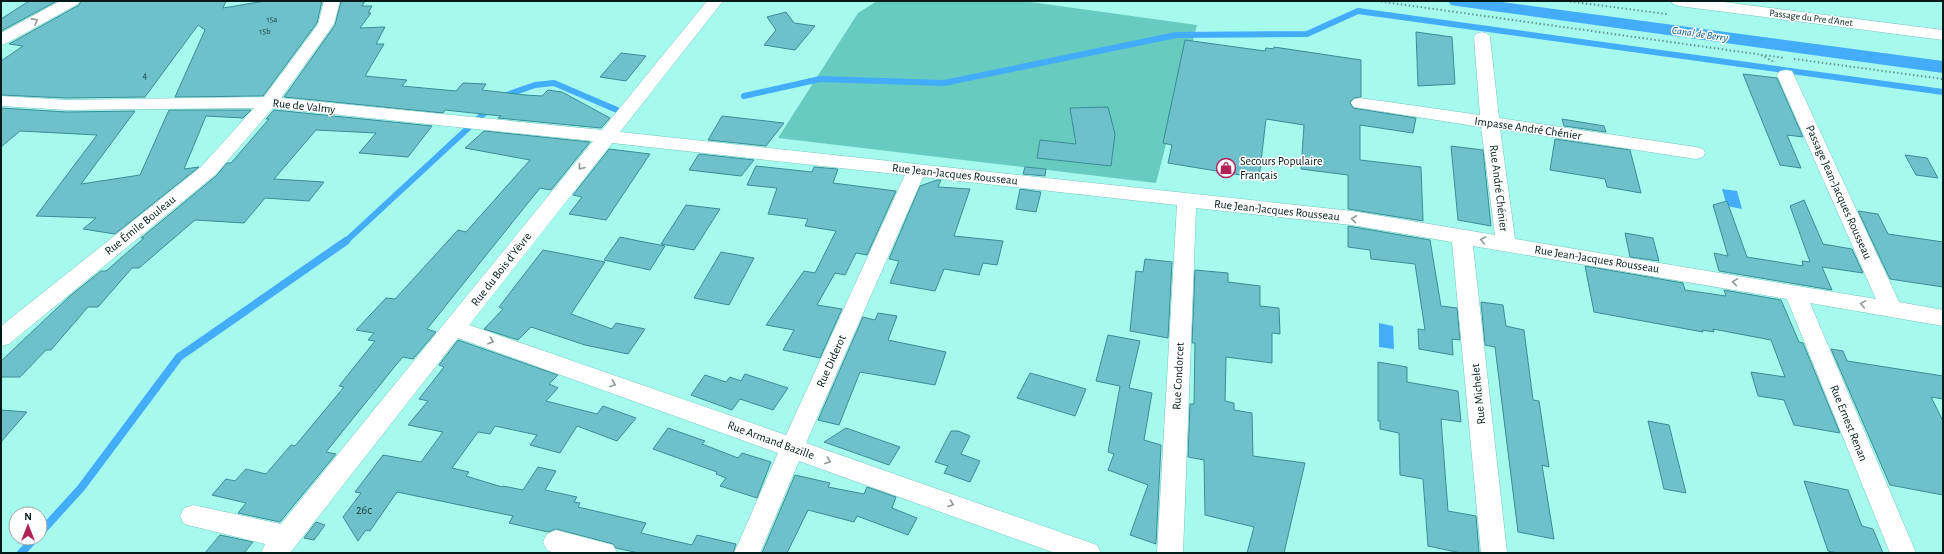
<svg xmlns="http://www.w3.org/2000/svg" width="1944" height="554" viewBox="0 0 1944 554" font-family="'Alegreya Sans',sans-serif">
<rect width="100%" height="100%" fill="#a6f9ed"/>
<path fill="#68cbbf" d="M877,1H1023L1197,25L1156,183L778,138L858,13Z"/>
<path fill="#43acfb" d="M1722,189L1737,191L1742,209L1727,206Z
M1379,323L1393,326L1394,349L1379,347Z"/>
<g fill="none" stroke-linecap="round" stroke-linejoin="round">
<path stroke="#43acfb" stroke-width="6" d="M744,96L820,79L944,83L1176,35L1307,34L1358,11L1943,92
M501,97L535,85L554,83L617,110
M345,242L491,107"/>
<path stroke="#43acfb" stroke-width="8" d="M40,533L81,488L179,357L346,241
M21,553L35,538"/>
<path fill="#43acfb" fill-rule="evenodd" d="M1448,1H1495L1943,61V73L1457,6L1451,5Z"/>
</g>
<path fill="#6ec1ca" stroke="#388e97" d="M29,1H57L1,31V19Z
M81,1H226L223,8L265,1H322L317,23L263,96L175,97L205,30L198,25L145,97L67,98L1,95V61L23,46L9,44L79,5Z
M341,1H365L362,6H372L368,13H371L360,28L385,27L376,44H384L365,76L407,80L402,86L456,91L463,83L486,84L482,90L525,95L542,96L548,90L562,92L610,118L601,128L498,118L501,116L445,110L443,113L284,97L335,25Z
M786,12L794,23L815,26L795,50L764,45L776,30L767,17Z
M1416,32L1452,37L1455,84L1418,86Z
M1185,40L1265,51L1266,48L1274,49V47L1361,60V97L1354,98L1350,102L1353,108L1416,118L1413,133L1360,125V160L1421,167L1423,221L1348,209V175L1301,169L1304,125L1266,119L1259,178L1168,163L1172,145L1163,143Z
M621,53L646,56L626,81L600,77Z
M1743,74L1777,78L1803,137L1787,135L1801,168L1780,165Z
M1108,107L1115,134L1111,166L1037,158L1040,140L1076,144L1070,108Z
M1,108L67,112L135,111L81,184L140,175L169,110H251L243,118L206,116L184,169L199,167L115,234L83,229L96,218L36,216L97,135L20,131L1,147Z
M274,110L432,126L408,157L359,153L376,133L316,130L274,179L324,182L309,201L265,198L244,223L195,220L139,268H132L98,307H88L51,350H46L20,377H1V361L71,295L101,271H106L144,238H141L216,176L227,163H231L269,119H266Z
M722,116L784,123L766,146L708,140Z
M1562,119L1604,126L1606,132L1564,126Z
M484,131L590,142L551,190L540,188L495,244L427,329L436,332L413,359L403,357L396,365L326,452L336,454L280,522L238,513L246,503L212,495L226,479L235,481L246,469L266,474L291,445L295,446L344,387L339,386L375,341L368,340L374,333L356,330L386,298L395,299L458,230L466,232L530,160L465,148Z
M1555,139L1630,150L1641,193L1607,187L1605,179L1550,170Z
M1451,146L1483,150L1491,226L1458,220Z
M609,149L650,154L606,220L569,214L582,197L573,195Z
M699,154L754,160L741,176L689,170Z
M1905,155L1927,158L1938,178L1916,175Z
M756,166L812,172L814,167L838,169L833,183L896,191L867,255L856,253L845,275L835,273L817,305L842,309L820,358L783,350L794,330L766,325L804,271L815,273L836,231L805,226L808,219L768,214L777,188L747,185Z
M1025,167L1046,169L1045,176L1023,174Z
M937,180H941L938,187L970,189L954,236L1003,241L997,265L983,263L979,275L944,269L935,291L890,283L899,261L889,259L920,186Z
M1020,189L1041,192L1036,212L1016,209Z
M1804,200L1823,244L1852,249L1863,273L1822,267L1832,290L1719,271L1714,253L1728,256L1713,205L1727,201L1747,257L1803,266L1802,261L1810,262L1790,206Z
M686,205L720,209L694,250L661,244Z
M1858,211L1878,214L1888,234L1943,242V287L1890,279Z
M1348,226L1430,240L1441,306L1457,308L1460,340L1452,339L1453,355L1419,349L1418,329L1425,330L1415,264L1371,259L1370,250L1348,247Z
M1625,233L1653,238L1659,261L1630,257Z
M620,237L639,241L665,246L650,270L604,260Z
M543,250L605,262L571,314L612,329L616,323L645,329L628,354L585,345L531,327L518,340L484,329L503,309L499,307Z
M721,252L754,258L729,305L694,298Z
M1145,259L1172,262L1168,338L1130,331L1136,271L1143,272Z
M1585,266L1683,283L1685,290L1726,296L1724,290L1781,300L1799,342L1803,343L1840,433L1794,425L1784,400L1758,396L1751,372L1785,377L1771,340L1713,329L1714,332L1702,330L1703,332L1594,312Z
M1195,270L1228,273V282L1260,286V306L1279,308L1280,334L1272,333V363L1226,357L1225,401L1234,403V410L1252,413L1253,456L1305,463L1284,553H1247L1254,527L1205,515L1204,460L1188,457L1190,404H1194L1195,343H1192Z
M1481,302L1503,305L1506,326L1524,330L1533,400L1539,401L1549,467L1542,465L1554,539L1518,532L1495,347L1485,345Z
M878,313L897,316L888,340L946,352L935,385L860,372L839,425L818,420L863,317L875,320Z
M1108,335L1140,341L1129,388L1152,393L1144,440L1161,445L1156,544L1130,535L1148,485L1108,470L1114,454L1108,452L1120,386L1096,381Z
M458,340L558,375L549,384L558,388L546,401L597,414L603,406L636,418L617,441L577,426L560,453L530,445L537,435L495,426L490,434L478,432L452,468L469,472L466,476L502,487L503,486L523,490L538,467L556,471L545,490L577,497L574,502L580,503L578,507L646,523L641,533L692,545L697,535L736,544L733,553H639L616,548L613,544L556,529L548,532L509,523L513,516L397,492L370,531L366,530L358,541L343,517L361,493L355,492L383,455L421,462L443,432L408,425L428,401L419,399L444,367L439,365Z
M1831,349L1843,351L1847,361L1943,376V399L1931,397L1943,421V495L1890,485Z
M1378,362L1407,367V382L1458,391L1461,422L1441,419L1448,511L1476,516L1479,553H1461L1428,546L1423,479L1400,475L1399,433L1380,429V421H1378Z
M1030,373L1086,389L1075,416L1017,398Z
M745,374L788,388L773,410L740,399L732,410L691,395L705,375L726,382L730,377L741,381Z
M1,410L27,412L1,442Z
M1648,421L1669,425L1686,493L1664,489Z
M668,428L705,441L702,444L738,458L742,453L771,462L757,498L720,486L726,478L716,474L717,472L653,449Z
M846,428L900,447L889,465L824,442Z
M951,431H958L970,436L961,454L980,461L970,482L944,473L948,466L935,462Z
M795,475L830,483L828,487L864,494L867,487L896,497L892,508L917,518L908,535L857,516L854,522L808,510L787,553H762Z
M1804,481L1848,490L1862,526L1873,529L1883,553H1837L1828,551Z
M316,522L325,525L314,540L304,538Z
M220,535L253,542L244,553H205Z"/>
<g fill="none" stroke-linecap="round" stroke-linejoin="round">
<defs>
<path id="minor" d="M60,1H80L78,4L7,43L1,45V33Z
M324,1H340L334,24L281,98L602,130L707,1H723L620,132L1352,211L1495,235L1481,127L1360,108L1354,107L1351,103L1354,99L1360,98L1480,115L1474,37L1476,34L1482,32L1488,34L1490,37L1499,118L1696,147L1703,149L1705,153L1703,157L1696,159L1500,129L1515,239L1876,299L1777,75L1780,71L1786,70L1792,71L1899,302L1943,310V326L1810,303L1916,553H1890L1787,299L1473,246L1507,553H1481L1452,242L1352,225L1196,208L1183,553H1157L1177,205L923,177L806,443L1097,545L1101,553H1055L799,461L760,553H734L778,453L458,338L290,553H261L265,544L184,524L180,516L184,508L193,505L281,524L593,141L273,108L215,175L9,344L1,346V326L201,167L254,108L67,110L1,106V96L67,100L264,97L318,24ZM612,143L905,175L786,435L469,325Z
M1671,1H1716L1943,30V40L1679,6L1673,4Z
M556,530L613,545L617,553H554L547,550L543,542L547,534Z"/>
</defs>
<use href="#minor" stroke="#76c7bc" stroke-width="1"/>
<path stroke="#5f9991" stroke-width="2" stroke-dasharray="1.5 2.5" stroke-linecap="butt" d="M1377,1L1785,58
M1566,1L1667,14
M1761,55L1774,62
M1794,59L1943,79"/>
<use href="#minor" fill="#fff" fill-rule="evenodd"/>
</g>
<defs><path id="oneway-chevron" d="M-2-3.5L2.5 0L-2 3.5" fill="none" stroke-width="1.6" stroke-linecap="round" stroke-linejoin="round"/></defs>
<g stroke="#8d9897">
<use href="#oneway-chevron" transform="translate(35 21) rotate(-29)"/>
<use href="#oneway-chevron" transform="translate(581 167) rotate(128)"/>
<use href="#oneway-chevron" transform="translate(1354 219) rotate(-172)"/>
<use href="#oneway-chevron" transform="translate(1483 240) rotate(-169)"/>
<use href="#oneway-chevron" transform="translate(1735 282) rotate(-171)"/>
<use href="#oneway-chevron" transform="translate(1863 304) rotate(-170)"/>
<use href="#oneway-chevron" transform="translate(491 341) rotate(19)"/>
<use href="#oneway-chevron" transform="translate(613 384) rotate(20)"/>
<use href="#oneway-chevron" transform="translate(828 461) rotate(20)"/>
<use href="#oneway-chevron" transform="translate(951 504) rotate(20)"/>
</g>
<defs>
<symbol id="shop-ring" viewBox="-11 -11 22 22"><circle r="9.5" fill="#fff" stroke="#b02156" stroke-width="1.5"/><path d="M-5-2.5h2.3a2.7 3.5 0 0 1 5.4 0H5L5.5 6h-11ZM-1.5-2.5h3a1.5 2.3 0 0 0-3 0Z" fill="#b02156"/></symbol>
</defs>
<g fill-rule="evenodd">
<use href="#shop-ring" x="1215" y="157" width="22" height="22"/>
</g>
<g text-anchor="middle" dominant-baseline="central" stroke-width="3" stroke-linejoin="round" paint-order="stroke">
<g font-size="9" fill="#1d4444">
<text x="272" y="19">15a</text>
<text x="265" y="31">15b</text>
</g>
<g font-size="10" fill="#021b18" stroke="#fff">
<text transform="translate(1811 18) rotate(7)">Passage du Pre d’Anet</text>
</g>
<g font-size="10" fill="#1d4444">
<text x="145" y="76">4</text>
</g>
<g font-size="11" font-style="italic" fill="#005486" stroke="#fff">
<text transform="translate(1700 34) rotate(8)">Canal de Berry</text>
</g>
<g font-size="12" fill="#021b18" stroke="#fff">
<text transform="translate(304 106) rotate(6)">Rue de Valmy</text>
<text transform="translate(1528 128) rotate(8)">Impasse André Chénier</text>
<text transform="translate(955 174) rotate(6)">Rue Jean-Jacques Rousseau</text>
<text transform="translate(1499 188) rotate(83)">Rue André Chénier</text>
<text transform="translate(1839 192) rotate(66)">Passage Jean-Jacques Rousseau</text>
<text transform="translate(1277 210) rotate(6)">Rue Jean-Jacques Rousseau</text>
<text transform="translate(140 225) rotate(-39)">Rue Émile Bouleau</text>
<text transform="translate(1597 259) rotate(9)">Rue Jean-Jacques Rousseau</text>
<text transform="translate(501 269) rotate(-52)">Rue du Bois d'Yèvre</text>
<text transform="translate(831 361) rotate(-66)">Rue Diderot</text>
<text transform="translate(1178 376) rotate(-87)">Rue Condorcet</text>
<text transform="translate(1478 394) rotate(-96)">Rue Michelet</text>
<text transform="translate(1849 423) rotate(68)">Rue Ernest Renan</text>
<text transform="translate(771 440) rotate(20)">Rue Armand Bazille</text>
</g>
<g font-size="12" fill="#021b18" stroke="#fff" text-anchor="start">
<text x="1240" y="161">Secours Populaire<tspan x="1240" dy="14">Français</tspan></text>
</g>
<g font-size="12" fill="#1d4444">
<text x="364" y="510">26c</text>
</g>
</g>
<rect width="1944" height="554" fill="none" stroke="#021b18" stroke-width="4"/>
<g transform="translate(28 526)"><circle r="19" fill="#ffffff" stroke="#9aa4a3"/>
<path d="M0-3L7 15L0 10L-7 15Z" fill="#b02156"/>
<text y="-6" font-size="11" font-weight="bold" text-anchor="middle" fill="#021b18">N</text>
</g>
</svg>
